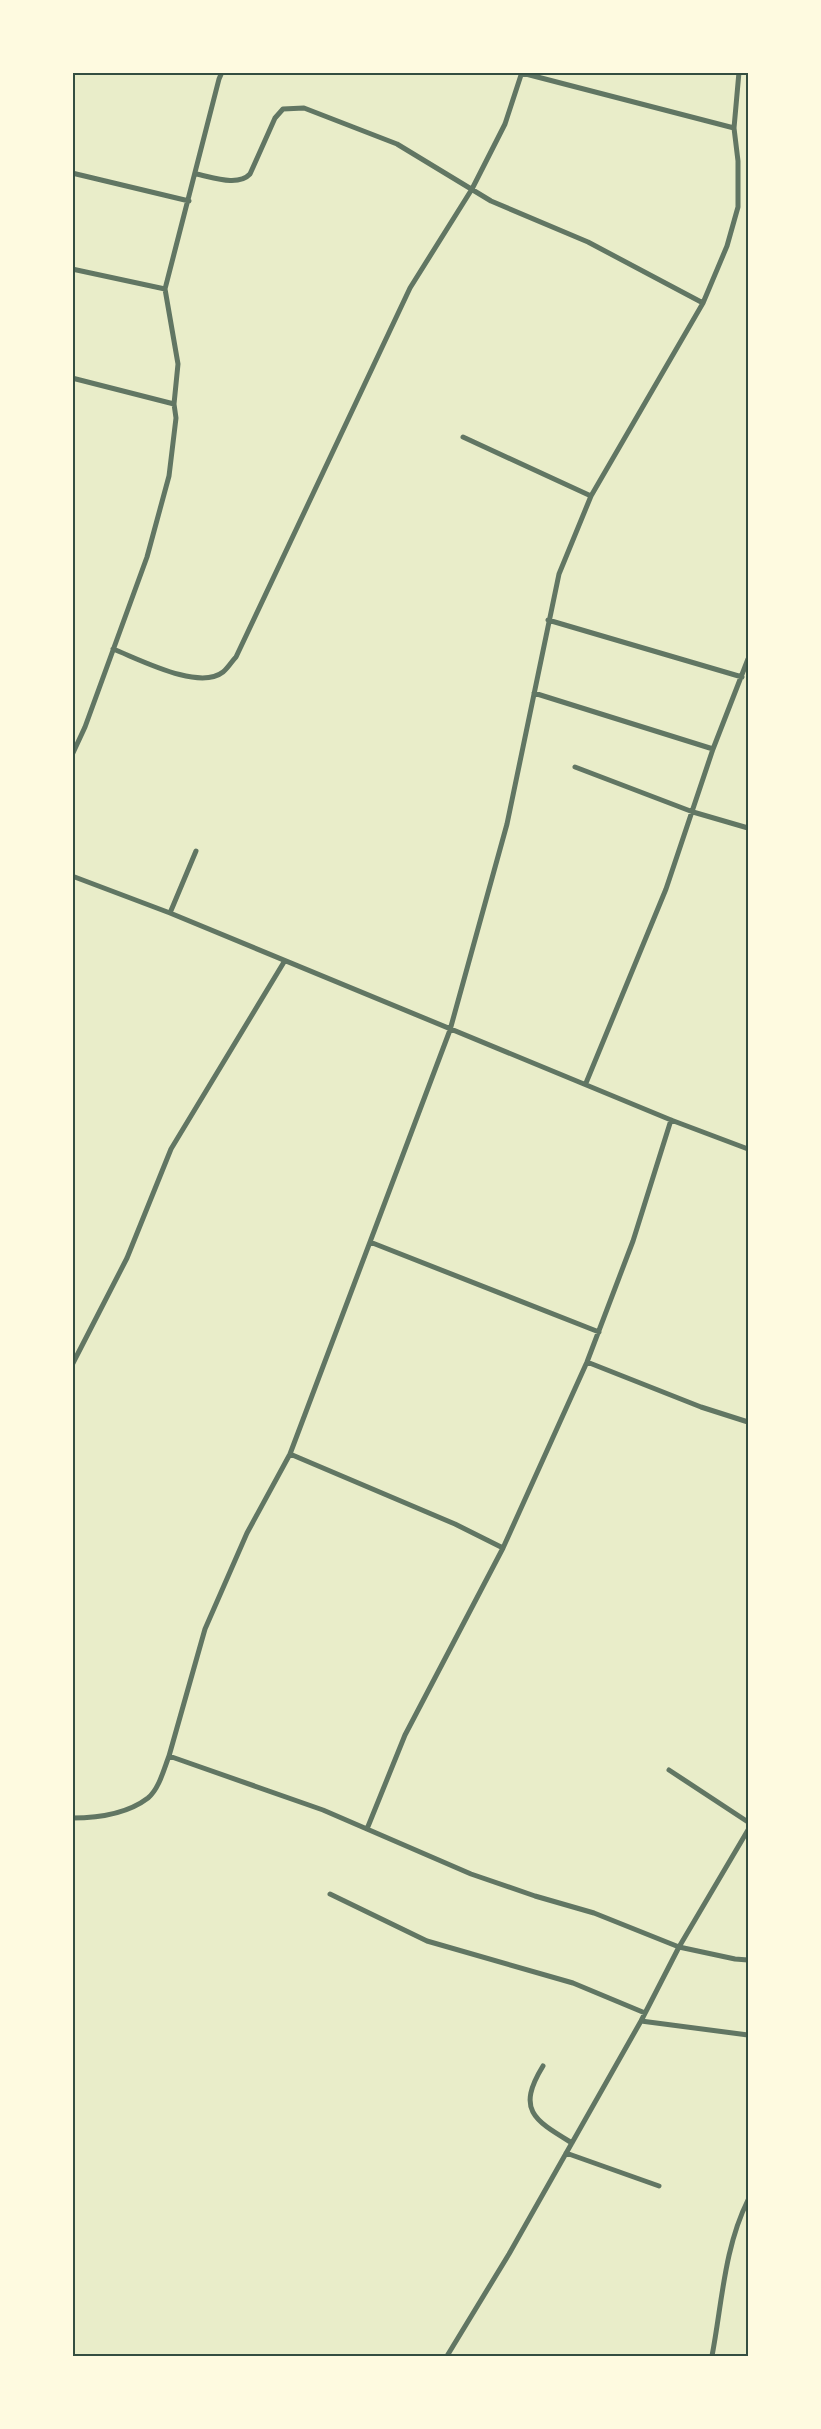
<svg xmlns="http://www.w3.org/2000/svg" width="821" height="2429" viewBox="0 0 821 2429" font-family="'Zilla Slab',serif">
<rect width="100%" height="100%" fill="#e9edc9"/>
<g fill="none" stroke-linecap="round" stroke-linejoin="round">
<path stroke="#617663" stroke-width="5" d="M739,72L734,128L738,161V207L727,246L703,303L591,496L559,574L507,824L450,1030L290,1454L247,1533L205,1629L169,1756L323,1810L471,1874L535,1896L594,1913L679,1947L735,1959L748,1960
M522,73L734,128
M72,173L189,201
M196,174C212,177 238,187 250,174L275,118L283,109L304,108L397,144L491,201L588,242L703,303
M72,269L165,289
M72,378L174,404
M463,437L591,496
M548,620L742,677
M113,649C139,659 199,691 223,672C228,668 232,661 236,657L410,288L472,189L505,124L522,72
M534,693L713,749
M72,755L85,727L147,557L169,476L176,418L174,404L178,364L165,289L219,79L222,72
M575,767L693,812L748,828
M72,876L170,913L671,1120L748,1149
M170,913L196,851
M586,1083L666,889L713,749L748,659
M370,1242L599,1332
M587,1362L701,1407L748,1422
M72,1365L127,1258L171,1149L284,962
M290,1454L455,1524L503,1548
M669,1770L748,1822
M72,1818C98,1818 127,1814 148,1798C159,1789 164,1769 169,1756
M367,1829L405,1735L503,1548L587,1362L633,1241L671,1120
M330,1894L427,1941L573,1983L645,2013
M641,2021L748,2035
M543,2066C516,2110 534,2120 572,2143
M566,2153L659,2186
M447,2356L509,2254L641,2021L679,1947L748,1830
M712,2356C722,2304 724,2248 748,2200"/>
</g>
<rect width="821" height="2429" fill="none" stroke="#fefae0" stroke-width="148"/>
<rect x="74" y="74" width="673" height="2281" fill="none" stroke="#344e41" stroke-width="2"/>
</svg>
